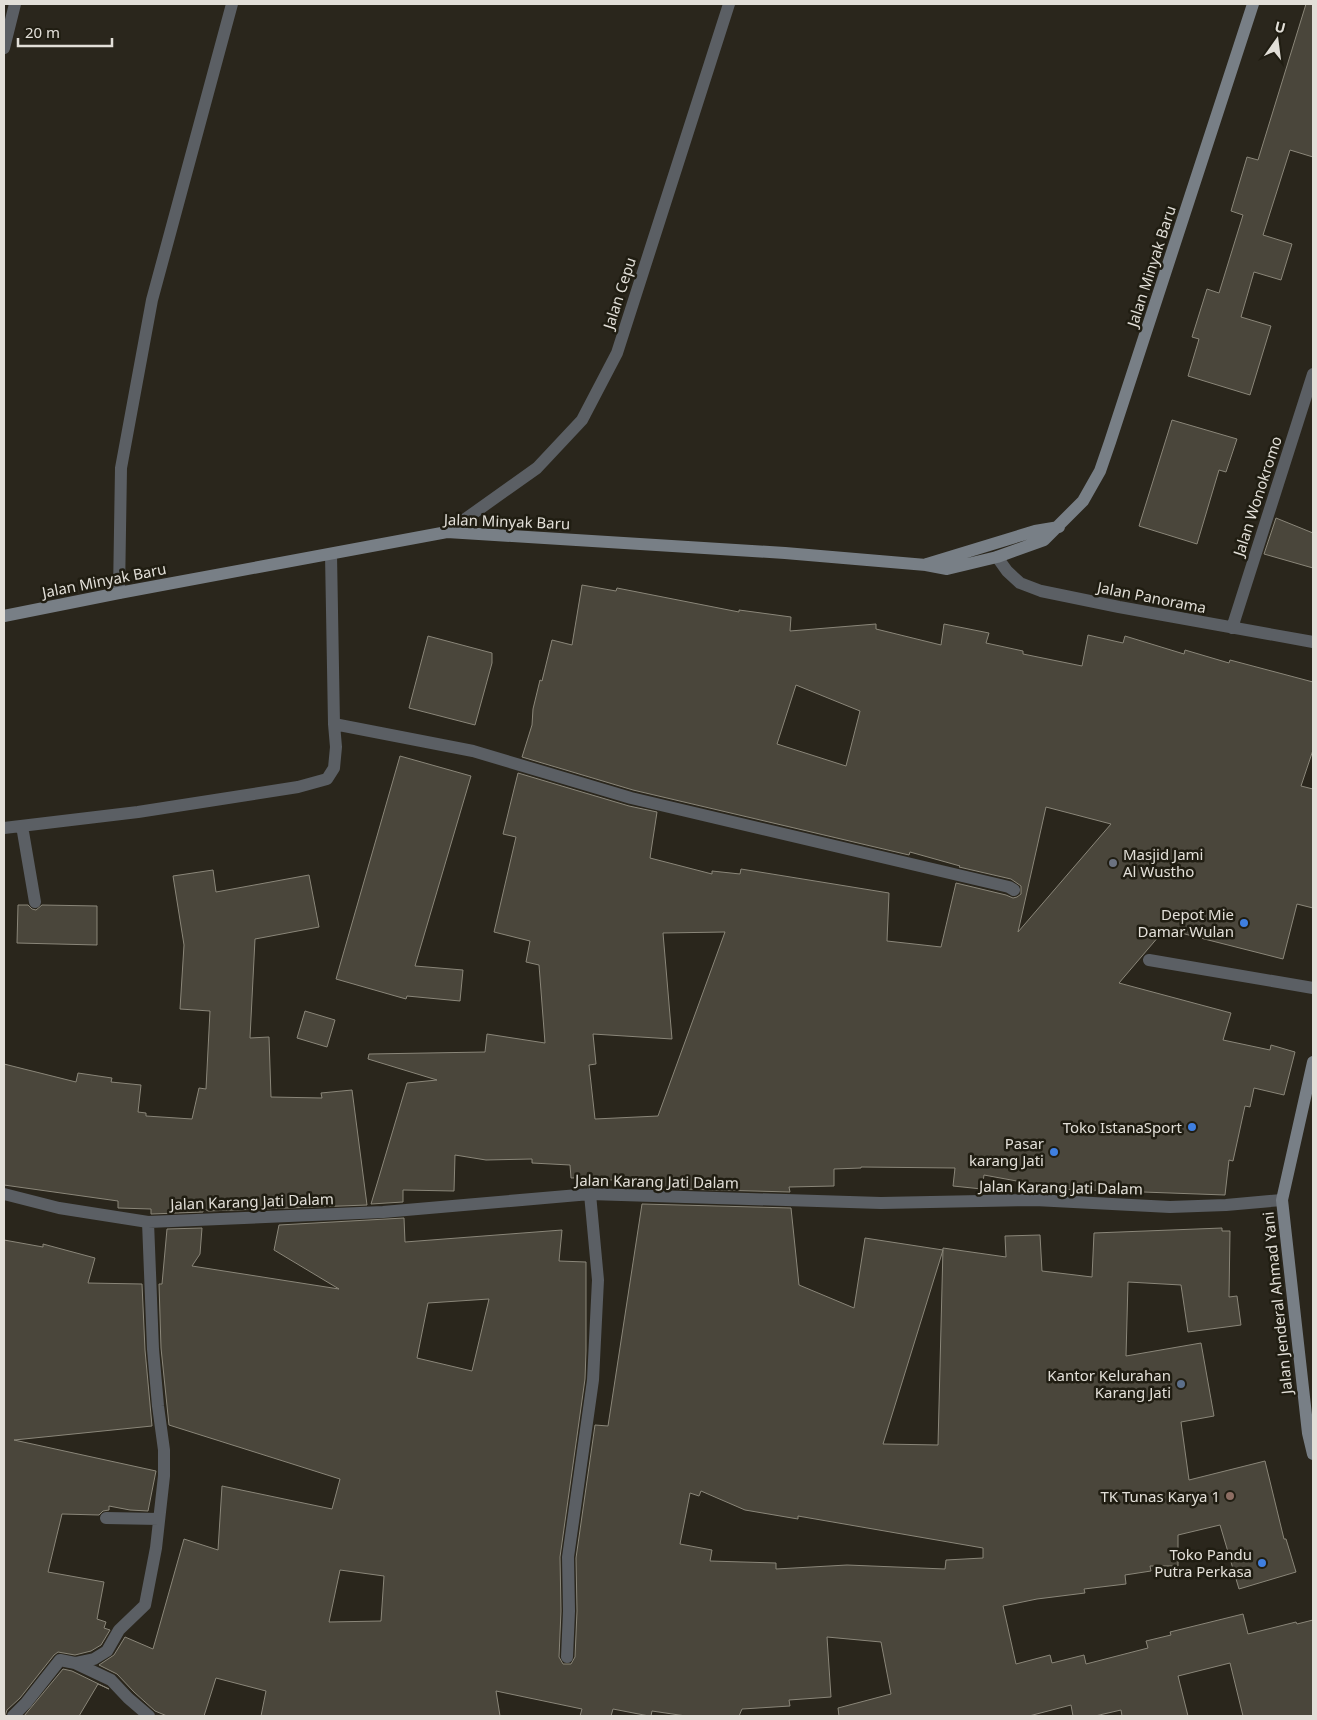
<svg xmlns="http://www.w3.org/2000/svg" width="1317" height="1720" viewBox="0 0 1317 1720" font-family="'Noto Sans',sans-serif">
<rect width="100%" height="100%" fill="#2a261c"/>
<path fill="#4a463b" stroke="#8a8679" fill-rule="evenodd" d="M1306,4H1313V157L1290,150L1263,235L1292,244L1281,280L1254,272L1241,317L1271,326L1250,395L1188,376L1199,339L1192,337L1207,289L1219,293L1243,215L1231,211L1247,157L1258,160Z
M1172,420L1237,439L1226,472L1219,470L1197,544L1139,526Z
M1276,518L1313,533V568L1264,554Z
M582,585L616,591L617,588L739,612V610L791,617L790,631L876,624V629L941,645L944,624L989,633L986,643L1023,651V654L1082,666L1088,635L1123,643L1125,636L1184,654L1185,650L1229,663L1230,660L1313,682V750L1301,786L1313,789V908L1297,904L1283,959L1165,929L1119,983L1231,1013L1223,1040L1270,1050L1271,1045L1295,1052L1284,1095L1254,1088L1250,1107L1245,1106L1233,1161L1229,1160L1225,1195L1033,1188V1184L984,1175L982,1189L953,1186L955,1168L861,1167V1168L834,1169V1186L789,1187L790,1192L644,1188L645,1179L608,1180L607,1177L571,1178L570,1165L532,1163V1159L486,1160L455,1155L454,1191L403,1190V1202L371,1204L407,1083L437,1080L368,1059L369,1054L485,1052L487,1034L545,1043L539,965L526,962L530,941L494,932L516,837L503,834L518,773L629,806L657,812L650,858L712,874V871L740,874L741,869L889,893L887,941L941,947L956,883L1006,895L1013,898L1017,897L1021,894V886L1011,879L959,867L960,866L910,852L909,855L633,790L522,757L532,725L533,709L540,680L542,681L552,640L572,645ZM796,685L860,711L846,766L777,744ZM1046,807L1111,824L1018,932ZM725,932L658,1116L595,1119L589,1065L596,1064L593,1034L672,1039L663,933Z
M428,636L492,653V663L475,725L409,708Z
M400,756L471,776L415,966L463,970L460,1001L407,996L406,999L336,979Z
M213,870L216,892L309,875L319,927L255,939L250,1038L269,1037L271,1097L322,1098L321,1093L352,1090L367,1205L208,1211L203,1208V1212L151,1214V1209L118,1208V1201L4,1185V1064L76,1082L78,1073L112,1078L111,1082L141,1085L138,1112L146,1113V1116L192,1119L199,1088L206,1089L210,1011L180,1009L184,945L173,876Z
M18,905H28L32,909L36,910L42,905L97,906V945L17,943Z
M305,1011L335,1020L327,1047L297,1038Z
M642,1204L791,1208L799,1285L854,1308L865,1238L943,1250L883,1444L938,1445L943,1248L1006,1257L1005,1236L1040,1235L1042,1271L1092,1277L1094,1233L1222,1228V1231H1230L1229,1297L1237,1296L1241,1325L1188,1332L1181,1285L1128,1282L1126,1356L1201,1343L1214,1416L1181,1422L1189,1480L1265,1461L1284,1539H1286L1296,1572L1239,1589L1220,1525L1178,1535V1566H1150L1151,1571L1125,1575L1126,1584L1084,1589L1085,1593L1037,1599L1003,1606L1016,1664L1050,1655L1052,1663L1084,1655L1086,1664L1148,1648L1146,1641L1171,1635L1170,1632L1243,1614L1248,1634L1296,1622L1297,1624L1313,1620V1716H1243L1230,1663L1178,1676L1188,1716H1122L1121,1710L1095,1716H1073L1071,1705L1029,1716H839L838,1708L891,1694L881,1642L827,1637L831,1697L789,1700L790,1706L742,1709L739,1716H686L652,1711L651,1716H649L613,1709L611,1716H580L582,1709L496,1691L500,1716H261L266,1691L216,1678L204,1716H167L155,1711L134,1692L117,1674L99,1665L114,1655L125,1637L153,1649L184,1539L218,1550L222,1486L332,1509L340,1479L169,1425L161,1348L159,1284H162L167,1229L202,1228L200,1254L192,1266L339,1289L274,1250L279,1225L404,1218L405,1242L562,1230L559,1261L586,1262V1351L585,1379L560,1557L561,1611L559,1657L563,1664H571L575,1657L577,1611L576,1558L595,1425L608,1426ZM489,1299L472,1371L417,1358L428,1303ZM701,1491L745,1510L798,1519V1516L983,1548V1558L946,1560L945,1569L847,1565L776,1569V1563L710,1561L712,1550L680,1544L690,1493L699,1496ZM340,1570L384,1576L381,1621L329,1622Z
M4,1240L43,1247V1244L95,1258L88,1283L142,1284L145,1350L152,1426L14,1440L156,1471L148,1511L130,1510L109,1506V1510L103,1511L99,1515L62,1514L48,1572L104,1582L97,1619L106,1622L104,1628L110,1630L101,1645L91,1651L75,1655L58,1652L54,1655L20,1698L7,1710L5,1716H4Z
M63,1669L72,1671L109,1689L98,1684L79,1716H24Z"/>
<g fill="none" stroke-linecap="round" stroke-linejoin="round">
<path stroke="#5b5f64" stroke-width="12" d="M334,724L473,751L631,798L1009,887L1014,890
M22,826L35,902
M4,828L138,812L298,787L327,779L334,768L336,747L334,724L331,554
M1149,960L1313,988"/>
<path stroke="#5b5f64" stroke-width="12" d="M4,48L15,4
M447,532L537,468L582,420L617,353L729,4
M997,557L1007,571L1020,583L1041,591L1119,607L1313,642
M119,593L121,468L152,300L232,4
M1232,628L1313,374
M4,1194L59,1208L148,1222L383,1212L590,1194L881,1203L1035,1200L1170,1207L1226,1205L1282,1200
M106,1518L159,1519
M567,1657L569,1611L568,1557L593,1380L598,1280L590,1194
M75,1663L111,1680L128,1698L149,1716
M13,1716L26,1703L60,1660L75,1663L94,1659L107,1651L119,1630L145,1605L156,1548L164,1476V1450L158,1406L153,1349L148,1222"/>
<path stroke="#787f86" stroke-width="12" d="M927,564L1035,531L1059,527
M4,616L119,593L447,532L785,553L926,565L947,569L997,557L1044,540L1083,501L1100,471L1110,442L1253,4
M1313,1062L1282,1200L1308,1433L1313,1454"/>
</g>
<circle fill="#6b7280" stroke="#201d12" stroke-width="2" cx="1113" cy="863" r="5"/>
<g fill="#3f7fe0" stroke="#201d12" stroke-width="2">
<circle cx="1244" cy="923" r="5"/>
<circle cx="1192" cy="1127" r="5"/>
<circle cx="1054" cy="1152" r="5"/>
<circle cx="1262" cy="1563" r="5"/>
</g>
<circle fill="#5c6f8a" stroke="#201d12" stroke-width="2" cx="1181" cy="1384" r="5"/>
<circle fill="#8d6e63" stroke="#201d12" stroke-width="2" cx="1230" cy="1496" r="5"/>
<g text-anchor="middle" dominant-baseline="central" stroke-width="5" stroke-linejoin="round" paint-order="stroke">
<g font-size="15" fill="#e2dfd8" stroke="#201d12">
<text transform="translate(1151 266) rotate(-72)">Jalan Minyak Baru</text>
<text transform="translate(619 293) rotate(-72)">Jalan Cepu</text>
<text transform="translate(1257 496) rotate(-72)">Jalan Wonokromo</text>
<text transform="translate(507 521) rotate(2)">Jalan Minyak Baru</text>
<text transform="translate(104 580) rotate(-11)">Jalan Minyak Baru</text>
<text transform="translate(1152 597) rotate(11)">Jalan Panorama</text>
<text transform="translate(657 1181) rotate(1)">Jalan Karang Jati Dalam</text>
<text transform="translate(1061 1187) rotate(1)">Jalan Karang Jati Dalam</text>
<text transform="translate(252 1201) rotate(-2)">Jalan Karang Jati Dalam</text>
<text transform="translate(1277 1303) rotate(-96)">Jalan Jenderal Ahmad Yani</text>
</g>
<g font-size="15" fill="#e2dfd8" stroke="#201d12" text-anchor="end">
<text x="1123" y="854" text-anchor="start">Masjid Jami<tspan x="1123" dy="17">Al Wustho</tspan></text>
<text x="1234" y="914">Depot Mie<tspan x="1234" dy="17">Damar Wulan</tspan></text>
<text x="1182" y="1127">Toko IstanaSport</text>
<text x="1044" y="1143">Pasar<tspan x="1044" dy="17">karang Jati</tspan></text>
<text x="1171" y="1375">Kantor Kelurahan<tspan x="1171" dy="17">Karang Jati</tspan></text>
<text x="1220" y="1496">TK Tunas Karya 1</text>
<text x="1252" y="1554">Toko Pandu<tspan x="1252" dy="17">Putra Perkasa</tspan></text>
</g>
</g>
<rect width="1317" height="1720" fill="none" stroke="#e2dfd8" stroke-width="10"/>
<g transform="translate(1277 40) rotate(14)" stroke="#201d12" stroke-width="4" paint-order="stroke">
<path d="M0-4L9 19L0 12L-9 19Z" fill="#e2dfd8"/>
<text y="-8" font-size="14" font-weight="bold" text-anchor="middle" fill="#e2dfd8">U</text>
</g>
<path d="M18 38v8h94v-8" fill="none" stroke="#e2dfd8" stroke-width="2.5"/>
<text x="25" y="38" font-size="15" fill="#e2dfd8" stroke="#201d12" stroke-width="4" paint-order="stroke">20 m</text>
</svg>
